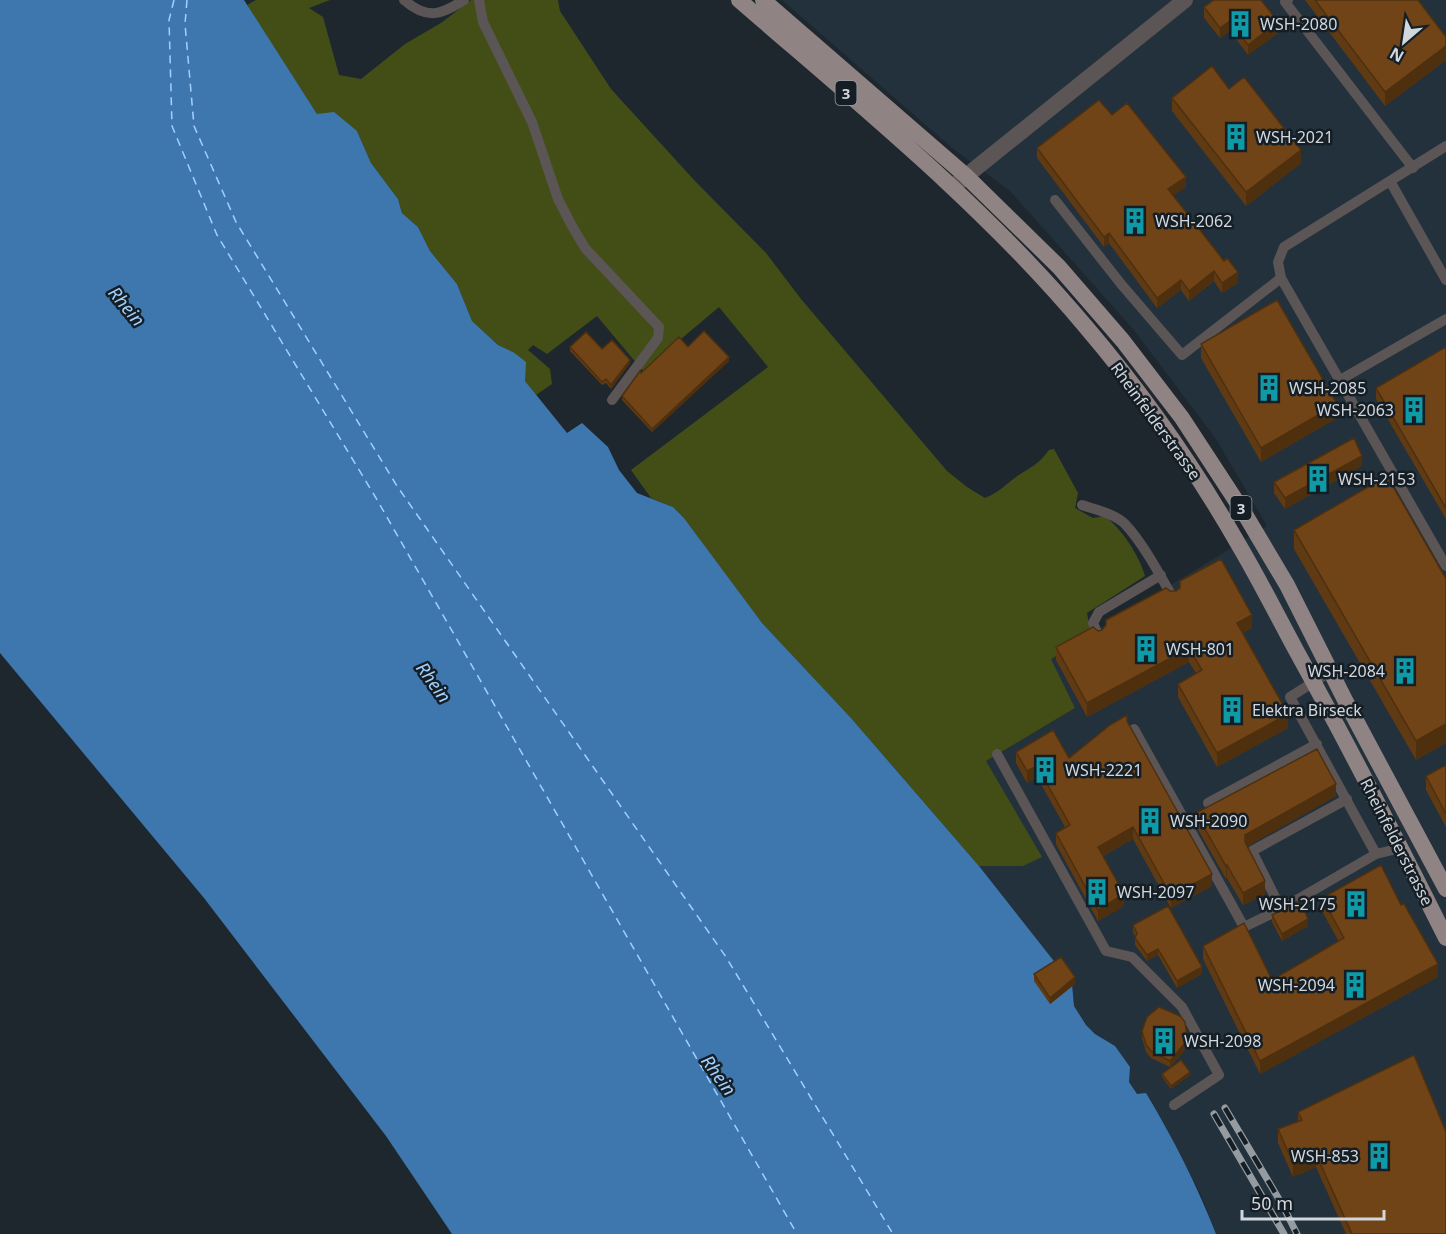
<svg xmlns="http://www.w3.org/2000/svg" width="1446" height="1234" viewBox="0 0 1446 1234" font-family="'Noto Sans',sans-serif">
<rect width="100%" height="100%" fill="#1e272e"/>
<path fill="#23313c" d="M782,0H1446V1234H1216L1201,1195L1163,1122L1137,1094L1128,1081L1130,1067L1115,1046L1095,1034L1086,1025L1074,1006L1072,984L979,866H1023L986,761L1075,708L1050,659L1267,526L1216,439L1134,330L1010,191L951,147Z"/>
<path fill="#434e17" d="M256,0H330L309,8L323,17L339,75L361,79L405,44L441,23L471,0H558L560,11L611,89L694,180L766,253L801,299L947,471L967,487L985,498C998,493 1005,485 1016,477C1032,466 1037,466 1049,450L1054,449L1078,493L1075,508L1093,518L1104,516C1121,527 1140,557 1145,576L1087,613L1091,635L1051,659L1075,708L986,761L1042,857L1023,866H979L851,718L760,621L684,518L673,507L651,498L631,470L768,367L719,307L643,371L597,316L547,354L533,345L528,350L550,369L552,384L536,395L525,381L513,352L498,345L472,321L457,284L430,251L418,227L402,213L398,199L371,163L357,131L317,114L247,5Z"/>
<path fill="#3e77ae" d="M0,0H244L317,114L334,112L357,131L371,163L398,199L402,213L418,227L430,251L457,284L472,321L498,345L513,352L526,362L525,381L567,433L582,423L608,447L619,470L637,493L673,507L684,518L762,623L851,718L979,866L1072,984L1074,1006L1086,1025L1095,1034L1115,1046L1130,1067L1129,1082L1137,1094L1146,1093C1173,1138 1197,1185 1216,1234H452L386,1136L204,898L0,653Z"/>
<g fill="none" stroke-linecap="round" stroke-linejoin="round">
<path stroke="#a2d0fe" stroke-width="1.5" stroke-dasharray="8 6" stroke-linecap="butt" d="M174,0L169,20L172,126L217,235L376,498L797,1234
M187,0L185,24L194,126L236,222L397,486L726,957L893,1234"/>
<path stroke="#5b5555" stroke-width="10" d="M404,0C427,20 441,15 464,0
M479,0L483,22L532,122L558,199L572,226L585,248L659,327L658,338L612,400
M1288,0L1285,2L1413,168
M1446,146L1284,247L1278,262L1281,278L1446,566
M1390,181L1446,280
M1055,200L1121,284L1182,355L1281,278
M1340,380L1446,319
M1082,505C1096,510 1115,514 1125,524C1143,543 1160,575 1173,598
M1099,637L1093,623L1099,612L1161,575
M1331,671L1290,697L1376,854
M1134,729L1244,927L1281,909L1376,854L1401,848
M997,754L1106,951L1132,957L1182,1007L1219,1075L1174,1105
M1208,803L1317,744
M1281,909L1252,851L1347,799"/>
<path stroke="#5b5555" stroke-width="16" d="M955,185L1185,0"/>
<path stroke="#908383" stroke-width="16" d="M739,0C859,104 984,205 1086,327C1144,395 1196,470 1240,547C1260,581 1278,617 1297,652C1349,746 1398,842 1446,938
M763,0L965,175L1059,267L1123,341L1182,418L1246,516L1287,585L1346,702L1446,889"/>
<defs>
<path id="rail" d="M1225,1108L1283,1206L1297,1234
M1214,1114L1284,1234"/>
</defs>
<use href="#rail" stroke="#949ba1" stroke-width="7"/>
<use href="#rail" stroke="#151e25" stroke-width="4.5" stroke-dasharray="14" stroke-linecap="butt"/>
</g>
<path fill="#603a13" d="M1305,0H1418L1446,37V60L1385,106Z
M1204,7L1278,33L1248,55L1230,31L1220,38L1204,18Z
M1229,89L1301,163L1246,206L1172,111V98Z
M1112,115L1186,187L1173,195L1238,283L1222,293L1214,281L1189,301L1181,290L1157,308L1109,243L1104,247L1037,158V148Z
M1201,344L1337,418L1261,462L1201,358Z
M570,347L602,349L630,363L611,389L606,383L602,385L570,351Z
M688,347L729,361L652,432L622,400V396L641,373Z
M1446,347V519L1376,399V388Z
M1362,466L1285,509L1274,493V482Z
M1294,530L1446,579V743L1416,760L1294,549Z
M1170,591L1252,628L1243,633L1288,728L1217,767L1178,697V684L1196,673L1189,662L1087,717L1056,660V647L1098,631L1102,630Z
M1127,721L1212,886L1171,908L1133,839L1103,856L1124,906L1098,921L1056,844V833L1065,827L1037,777L1027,783L1016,763V752L1069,758Z
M1446,765V827L1426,790V776Z
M1336,796L1247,846L1265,894L1243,905L1227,878L1226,879L1196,826V813Z
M1322,898L1438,977L1260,1074L1203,959V946L1272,980L1339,942L1322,911Z
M1272,915L1308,926L1282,941L1272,922Z
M1133,925L1202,974L1177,988L1158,955L1147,961L1135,945V937L1133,932Z
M1034,974L1075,984L1050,1004L1034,981Z
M1142,1031L1187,1044L1184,1051L1170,1067L1151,1058L1146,1052L1142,1038Z
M1162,1074L1190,1075L1171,1089L1162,1077Z
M1298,1112L1446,1234H1346L1316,1167L1293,1177L1278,1143V1129L1298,1121Z"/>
<path fill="#4e300f" d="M1230,21V31L1220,38V28Z
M1278,22V33L1248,55V45Z
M1446,46V60L1385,106V92Z
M1301,150V163L1246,206V192Z
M1186,177V187L1168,199V189Z
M1109,233V243L1104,247V237Z
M1214,271V281L1189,301V291Z
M1238,272V283L1222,293V283Z
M1181,280V290L1157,308V298Z
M729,357V361L652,432V429Z
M630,360V363L611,389V385Z
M1337,404V418L1261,462V448Z
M1362,456V466L1285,509V498Z
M1252,615V628L1237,636V623Z
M1189,648V662L1087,717V703Z
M1288,714V728L1217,767V753Z
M1446,724V743L1416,760V741Z
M1037,766V777L1027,783V771Z
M1336,784V796L1245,848V835Z
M1133,827V839L1098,858V847Z
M1227,865V878L1226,879V866Z
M1212,874V886L1171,908V896Z
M1265,881V894L1243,905V893Z
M1124,894V906L1098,921V910Z
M1308,919V926L1282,941V934Z
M1158,949V955L1147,961V955Z
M1438,964V977L1260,1074V1061Z
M1202,967V974L1177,988V981Z
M1075,977V984L1050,1004V998Z
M1187,1037V1044L1184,1051L1170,1067V1061Z
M1190,1072V1075L1171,1089V1086Z
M1316,1154V1167L1293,1177V1163Z"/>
<path fill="#704416" stroke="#4e300f" stroke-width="1.5" d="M1214,0H1261L1278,22L1248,45L1230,21L1220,28L1204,7Z
M1315,0H1418L1446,37V46L1385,92Z
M1212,66L1229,89L1244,77L1301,150L1246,192L1172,98Z
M1099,100L1112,115L1127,103L1186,177L1168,189L1224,261L1227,258L1238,272L1222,283L1214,271L1189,291L1181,280L1157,298L1109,233L1104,237L1037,148Z
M1277,300L1337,404L1261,448L1201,344Z
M704,331L729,357L652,429L622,396L640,371L641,373L679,337L688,347Z
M586,332L602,349L612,340L630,360L611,385L606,379L602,382L570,347Z
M1446,347V508L1376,388Z
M1354,438L1362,456L1285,498L1274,482Z
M1387,476L1446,579V724L1416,741L1294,530Z
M1221,559L1252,615L1237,623L1288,714L1217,753L1178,684L1202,670L1189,648L1087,703L1056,647L1093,627L1098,631L1102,630L1106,625V620L1166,588L1170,591H1176L1180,588V581Z
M1127,715V721L1212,874L1171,896L1133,827L1098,847L1124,894L1098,910L1056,833L1070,825L1037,766L1027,771L1016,752L1053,730L1069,758L1110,725Z
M1317,749L1336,784L1245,835V842L1265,881L1243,893L1227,865L1226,866L1196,813Z
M1446,765V814L1426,776Z
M1381,865L1401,905L1404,904L1438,964L1260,1061L1203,946L1244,923L1272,980L1344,938L1322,898Z
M1300,900L1308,919L1282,934L1272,915Z
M1168,906L1202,967L1177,981L1158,949L1147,955L1135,938L1137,933L1133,925Z
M1061,957L1075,977L1050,998L1034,974Z
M1159,1007L1180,1016L1185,1022L1187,1037L1184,1044L1170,1061L1151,1051L1146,1045L1142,1031L1147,1017Z
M1414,1055L1446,1132V1234H1352L1316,1154L1293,1163L1278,1129L1302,1120L1298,1112Z
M1181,1060L1190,1072L1171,1086L1162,1074Z"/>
<defs>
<symbol id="building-bare" viewBox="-9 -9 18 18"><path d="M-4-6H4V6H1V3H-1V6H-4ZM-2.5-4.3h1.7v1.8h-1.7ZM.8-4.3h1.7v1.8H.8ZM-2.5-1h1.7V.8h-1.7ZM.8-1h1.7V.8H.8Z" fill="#0f9aa8" stroke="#151e25" stroke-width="2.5" paint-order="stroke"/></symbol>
</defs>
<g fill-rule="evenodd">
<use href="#building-bare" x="1221" y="5" width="38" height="38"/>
<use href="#building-bare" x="1217" y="118" width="38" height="38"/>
<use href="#building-bare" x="1116" y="202" width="38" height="38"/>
<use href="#building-bare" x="1250" y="369" width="38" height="38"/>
<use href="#building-bare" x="1395" y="391" width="38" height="38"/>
<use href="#building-bare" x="1299" y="460" width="38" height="38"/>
<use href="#building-bare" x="1127" y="630" width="38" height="38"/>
<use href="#building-bare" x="1386" y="652" width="38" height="38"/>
<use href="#building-bare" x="1213" y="691" width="38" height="38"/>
<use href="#building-bare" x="1026" y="751" width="38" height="38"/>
<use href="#building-bare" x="1131" y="802" width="38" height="38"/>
<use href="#building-bare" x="1078" y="873" width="38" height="38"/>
<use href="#building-bare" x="1337" y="885" width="38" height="38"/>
<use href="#building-bare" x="1336" y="966" width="38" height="38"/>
<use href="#building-bare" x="1145" y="1022" width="38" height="38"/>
<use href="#building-bare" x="1360" y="1137" width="38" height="38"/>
</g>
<g text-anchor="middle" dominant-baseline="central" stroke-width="5" stroke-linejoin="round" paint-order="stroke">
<g fill="#151e25" stroke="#99a0a5" stroke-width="1.5">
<rect x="835.5" y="81" width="21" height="24" rx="4.5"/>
<rect x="1230.5" y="496" width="21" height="24" rx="4.5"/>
</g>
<g font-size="15" font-weight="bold" fill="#d1d7dc">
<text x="846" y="93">3</text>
<text x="1241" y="508">3</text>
</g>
<g font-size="16" fill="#d1d7dc" stroke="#151e25" text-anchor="start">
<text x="1260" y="24">WSH-2080</text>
<text x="1256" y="137">WSH-2021</text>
<text x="1155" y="221">WSH-2062</text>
<text x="1289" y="388">WSH-2085</text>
<text x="1394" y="410" text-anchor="end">WSH-2063</text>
<text x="1338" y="479">WSH-2153</text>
<text x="1166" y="649">WSH-801</text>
<text x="1385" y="671" text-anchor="end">WSH-2084</text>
<text x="1252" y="710">Elektra Birseck</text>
<text x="1065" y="770">WSH-2221</text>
<text x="1170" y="821">WSH-2090</text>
<text x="1117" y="892">WSH-2097</text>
<text x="1336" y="904" text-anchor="end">WSH-2175</text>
<text x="1335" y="985" text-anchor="end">WSH-2094</text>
<text x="1184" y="1041">WSH-2098</text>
<text x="1359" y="1156" text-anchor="end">WSH-853</text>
</g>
<g font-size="16" fill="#d1d7dc" stroke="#151e25">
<text transform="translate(1156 421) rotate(54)">Rheinfelderstrasse</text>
<text transform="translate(1397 842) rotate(63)">Rheinfelderstrasse</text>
</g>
<g font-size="18" font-style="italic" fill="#a2d0fe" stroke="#151e25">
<text transform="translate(127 306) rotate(50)">Rhein</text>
<text transform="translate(434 682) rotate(54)">Rhein</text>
<text transform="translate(719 1075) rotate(54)">Rhein</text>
</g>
</g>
<g transform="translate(1404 42) rotate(209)" stroke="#151e25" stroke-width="4.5" paint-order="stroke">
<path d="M0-4.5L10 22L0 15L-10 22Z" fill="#d1d7dc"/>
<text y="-9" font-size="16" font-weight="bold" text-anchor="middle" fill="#d1d7dc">N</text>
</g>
<path d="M1242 1210v9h142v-9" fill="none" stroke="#d1d7dc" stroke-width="3"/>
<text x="1251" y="1210" font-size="18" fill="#d1d7dc" stroke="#151e25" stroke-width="4.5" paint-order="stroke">50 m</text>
</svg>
